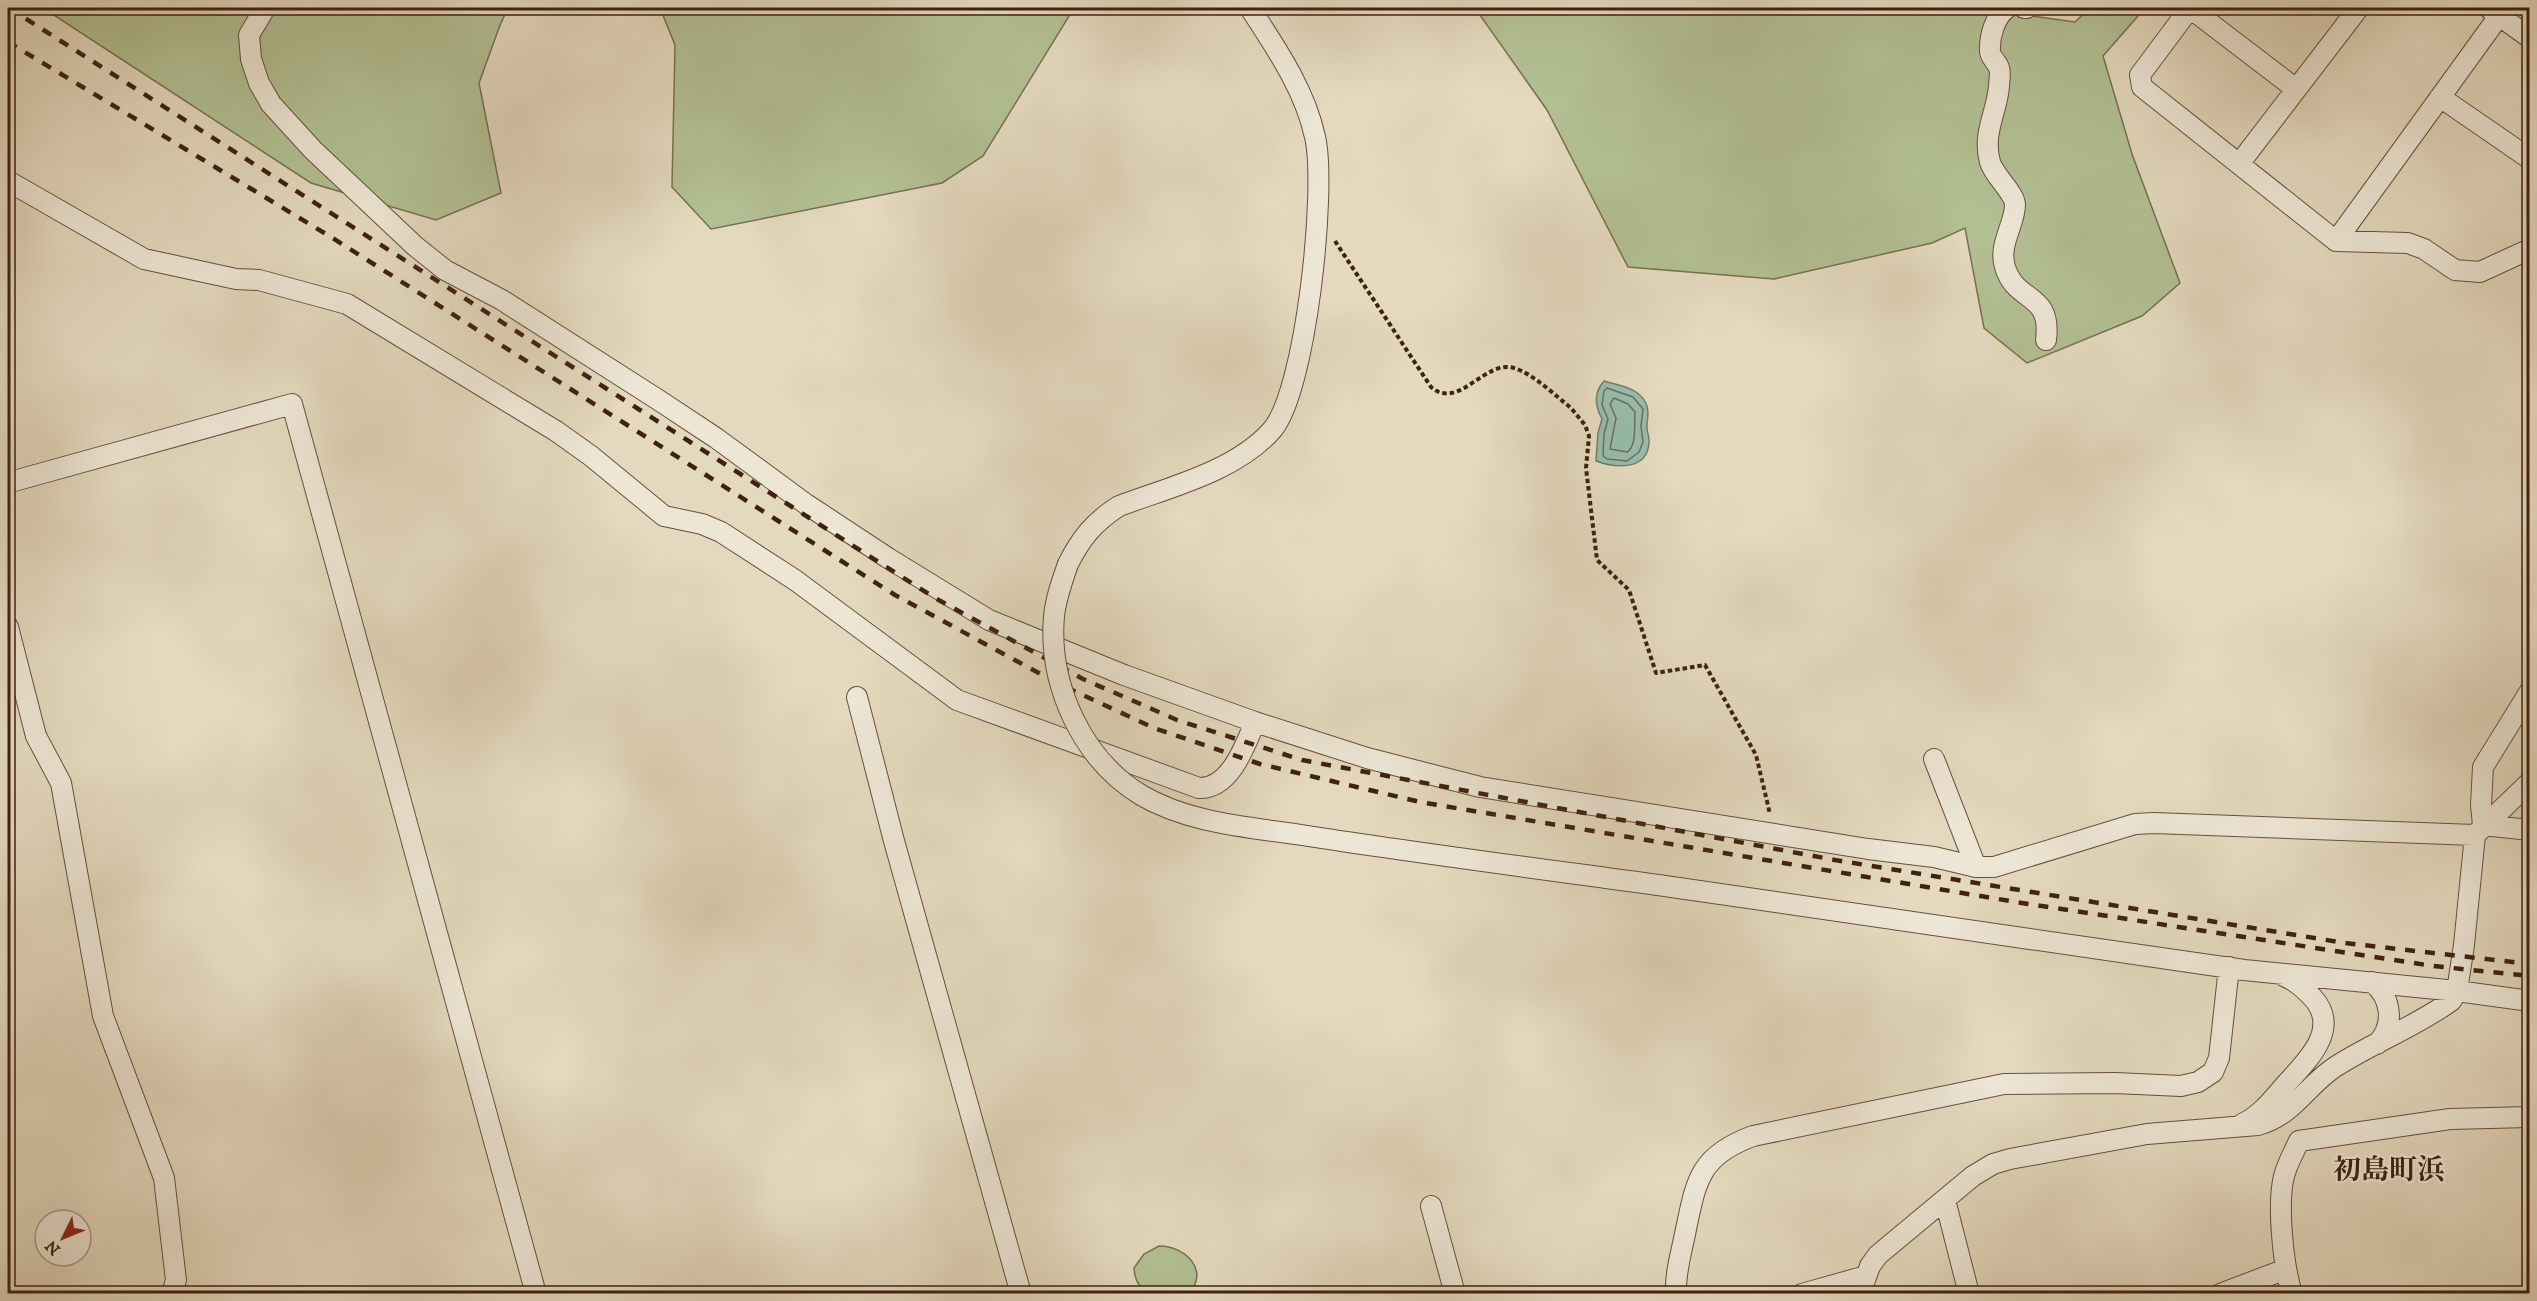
<svg xmlns="http://www.w3.org/2000/svg" width="2537" height="1301" viewBox="0 0 2537 1301" font-family="'IM FELL DW Pica','Noto Serif JP',serif">
<rect width="100%" height="100%" fill="#e4d9be"/>
<filter id="stains"><feTurbulence type="fractalNoise" baseFrequency=".00333" numOctaves="4"/><feColorMatrix values="0 0 0 0 .2 0 0 0 0 .09 0 0 0 0 .02 0 0 0 .5 -.17"/></filter>
<radialGradient id="worn" r=".72"><stop offset=".6" stop-color="#630" stop-opacity="0"/><stop offset="1" stop-color="#630" stop-opacity=".3"/></radialGradient>
<path fill="#b2c093" stroke="#787051" stroke-width="1.5" d="M43,8H508L500,25L479,83L501,193L436,220L311,183Z
M660,8H1074L983,156L942,183L711,229L672,187L675,45Z
M1475,8H1986L1988,10L2075,22L2090,8H2145L2103,56L2132,154L2180,283L2142,316L2027,363L1984,328L1965,228L1932,243L1774,279L1628,267L1547,110Z
M1159,1246C1185,1246 1210,1270 1189,1293C1164,1294 1136,1301 1134,1268L1144,1254Z"/>
<path fill="#97bbab" stroke="#747d6d" stroke-width="1.5" d="M1604,381C1614,384 1627,386 1636,392C1649,401 1649,411 1647,424C1646,431 1650,437 1649,443C1647,471 1615,468 1596,461L1598,433L1602,419C1595,406 1593,393 1604,381Z"/>
<g fill="none" stroke-linecap="round" stroke-linejoin="round">
<path stroke="#6b6e5d" stroke-width="1.5" d="M1607,388L1633,397L1643,409L1641,426L1643,442L1639,452L1627,461L1607,459L1603,456L1604,434L1608,419L1602,405L1604,391Z
M1614,398L1628,404L1635,412C1634,425 1637,446 1627,452L1610,449L1616,418L1610,404Z"/>
<defs>
<path id="minor" d="M265,8L249,35L251,59L259,83L271,104L313,150L415,246L445,270L502,300L657,399L716,438L806,504L888,558L989,620L1124,675L1255,722L1367,758L1480,787L1868,849L1934,857L1976,867H1994L2135,824L2154,823L2475,835
M2007,8C1995,16 1989,37 1990,52C1991,58 1997,62 1999,68C2001,73 1999,81 1999,86C1997,113 1982,133 1990,162C1994,176 2015,193 2015,205C2015,224 1998,245 2005,267C2016,304 2052,291 2046,340
M2024,8H2027
M2190,8L2140,75L2142,87L2336,241L2408,243L2424,249L2455,270L2480,272L2530,249
M2190,8L2296,89
M2490,9L2530,38
M2440,97L2530,159
M2239,164L2357,10L2354,8
M8,181L144,259L236,279L259,280L347,304L556,431L591,456L664,516L702,524L721,532L795,580L957,700L1199,788C1230,789 1245,746 1255,722
M2336,241L2499,16
M14,481L292,404L536,1294
M1068,564C1081,538 1094,522 1119,506C1170,487 1236,471 1272,430C1306,392 1327,188 1315,137C1305,90 1276,48 1250,8
M8,627L36,736L61,783L103,1016L164,1178L176,1280L172,1294
M857,697L894,841L1021,1294
M1934,759L1976,867
M2483,825L2481,805L2483,767L2530,691
M2483,825L2530,830
M1658,885L2244,970L2457,991L2530,1001
M2372,982C2392,998 2395,1025 2377,1044
M2242,1124C2260,1116 2273,1099 2286,1084C2307,1061 2341,1029 2313,998C2305,989 2296,981 2284,976
M2299,1141L2450,1119L2530,1117
M1945,1200L1969,1294
M1431,1206L1455,1294
M1676,1294C1675,1273 1681,1254 1685,1234C1696,1182 1698,1156 1753,1136L2004,1084L2115,1083L2181,1086L2198,1082L2213,1072L2219,1058L2229,967
M1802,1294L1866,1276
M1860,1294L1870,1266L1878,1255L1973,1176L1993,1164L2010,1159L2147,1134L2258,1125C2294,1115 2306,1086 2335,1067C2372,1043 2415,1027 2451,1001L2457,991L2464,945L2475,835L2530,782
M2220,1294L2286,1269
M2292,1294C2283,1264 2277,1205 2284,1176C2287,1164 2294,1152 2299,1141"/>
</defs>
<use href="#minor" stroke="#684f3b" stroke-width="22"/>
<path stroke="#3f210f" stroke-width="4" stroke-dasharray="4.5 3" stroke-linecap="butt" d="M1335,241L1431,387C1459,411 1485,359 1514,368C1532,373 1556,396 1571,408L1585,425L1589,436L1586,468L1597,560L1629,590L1656,673L1705,665L1756,755L1770,814"/>
<use href="#minor" stroke="#ede6d5" stroke-width="20"/>
<path stroke="#3f210f" stroke-width="4.5" stroke-dasharray="10 10" stroke-linecap="butt" d="M9,8L935,598L1083,679L1177,720L1302,760L1835,860L2345,943L2530,964
M8,42L331,237L895,595L1059,684L1154,728L1260,764L1420,802L2016,902L2433,966L2530,976"/>
<defs>
<path id="minor-bridge" d="M1068,564C1062,581 1056,598 1054,616C1048,685 1082,759 1141,795C1190,824 1252,827 1308,836C1424,854 1541,869 1658,885"/>
</defs>
<use href="#minor-bridge" stroke="#684f3b" stroke-width="22" stroke-linecap="butt"/>
<use href="#minor-bridge" stroke="#ede6d5" stroke-width="20"/>
</g>
<g text-anchor="middle" dominant-baseline="central" stroke-width="4.5" stroke-linejoin="round" paint-order="stroke">
<g font-size="28" font-weight="bold" fill="#3f210f" stroke="#ede6d5">
<text x="2389" y="1170">初島町浜</text>
</g>
</g>
<rect width="2537" height="1301" fill="none" stroke="#e4d9be" stroke-width="30"/>
<rect x="9" y="9" width="2519" height="1283" fill="none" stroke="#3f210f" stroke-width="3"/>
<rect x="15" y="15" width="2507" height="1271" fill="none" stroke="#3f210f" stroke-width="1.5"/>
<g transform="translate(63 1238) rotate(227)"><circle r="28" fill="#ede6d5" stroke="#a79786" stroke-width="1.5"/>
<path d="M0-4.5L10 22L0 15L-10 22Z" fill="#8f2418"/>
<text y="-9" font-size="16" font-weight="bold" text-anchor="middle" fill="#3f210f">N</text>
</g>
<rect width="100%" height="100%" filter="url(#stains)"/>
<rect width="100%" height="100%" fill="url(#worn)"/>
</svg>
